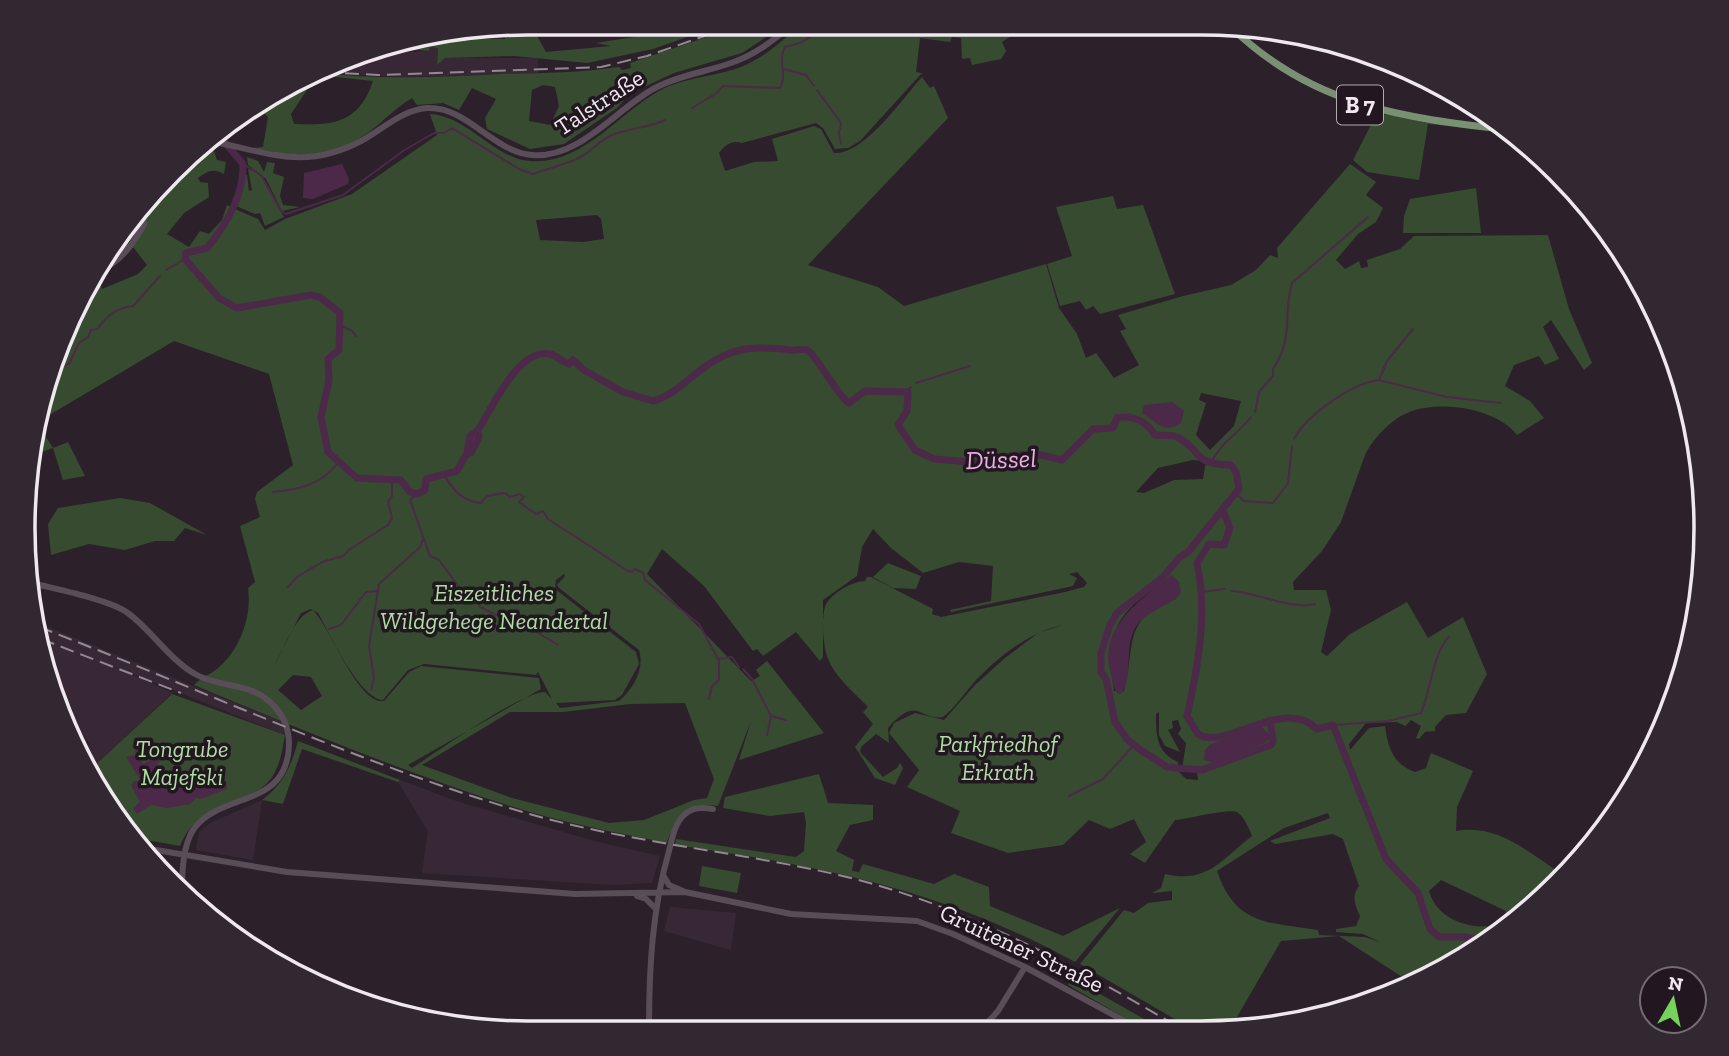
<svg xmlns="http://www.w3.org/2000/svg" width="1729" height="1056" viewBox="0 0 1729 1056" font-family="'Zilla Slab',serif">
<rect width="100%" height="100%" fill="#2c212a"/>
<path fill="#382836" d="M429,47L438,48L437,64L445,58H538V73L402,77L322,73L359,53L361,56L378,51L418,52Z
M38,623L282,722L285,735L110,665L172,693L91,769L81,754L90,744L57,705L49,690Z
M400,780L459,802L598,842L660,856L652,883L613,885L422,873L428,831L398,782Z
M262,800L253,860L196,850L199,832L210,823Z
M670,907L736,913L731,950L664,931Z"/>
<path fill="#364b30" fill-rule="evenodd" d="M669,24H724L653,49L587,63L514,56L445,58L437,65L438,48L430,47L429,51C412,49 376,47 361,56L359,53L369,49L425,45L426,40L474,33V38L505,39V35L537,36L546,52L611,46L596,43L658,33L664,31Z
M745,24H786L742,53L674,73L631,93L617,108L564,144L530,149L487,129L485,118L496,99L472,88L459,110L443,103L417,105L412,98C395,108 384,121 369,132C330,159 298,158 254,148L263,147L268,117L258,107L316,76L291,114L294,124C333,126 359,123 373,81L318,75L322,73C381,80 441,77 500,74C540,73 579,73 619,67L622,70L631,68L630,63ZM543,85L555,87L559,106L550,125L529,121L532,90Z
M802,24L1027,26L1002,42L1006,51L1001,59L972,65L970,58L962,59L961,38L952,37L950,42L920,38L916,72L922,73L860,141L848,148L835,149L823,128L816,123L742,143C732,140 726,144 719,153L725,171L754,162L778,161L772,139L814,126L821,129L834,153C864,155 902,99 922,77L930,88L934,86L948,118L808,265L878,287L904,306L1046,264L1059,308L1077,334L1086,358L1096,353L1114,378L1139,365L1120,331L1126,329L1118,315L1183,296L1231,285L1256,270L1270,255L1278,258L1277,248L1350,164L1376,182L1366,195L1383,208L1376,222L1358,234L1336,260L1345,269L1359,261L1361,268L1368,267L1367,260L1400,249L1414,236L1548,235L1569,309L1592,363L1584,370L1551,320L1543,327L1559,359L1545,365L1539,356L1514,365L1505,386L1530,401L1544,418L1517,435C1498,409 1442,400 1412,411C1392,418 1374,437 1365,455L1341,522L1322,551L1293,582L1294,590H1326L1331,610L1321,652L1327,656L1350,634L1407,602L1428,638L1463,617L1487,674L1466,713L1446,715L1435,727V731L1425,732L1419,739L1416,738L1421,726L1411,720L1405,726L1397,722L1366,723L1349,744L1350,750L1369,728L1385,726C1388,748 1393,764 1415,772L1426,768L1431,753L1473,771L1457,807L1456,831C1496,824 1524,849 1556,870L1582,857L1534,908L1453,966L1413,984L1339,936L1281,941L1233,1024L1238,1032H1197L1080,964L1124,910L1134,913L1148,903L1172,900V891L1152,893L1161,888L1165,874C1207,884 1221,860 1252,836C1249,829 1244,816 1237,812C1229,808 1187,819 1175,820L1145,863L1130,854L1146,842L1134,819L1110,829L1089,820L1063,845L1008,853L951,833L960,811L907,787L919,770L889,733L894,723L915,713L944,720L975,685L1005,658L1038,633L1063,625C1029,632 1000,656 976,680C965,692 956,707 943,717C919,721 918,694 888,728L889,743L876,734L861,747L860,752L883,777L897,768L900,763L903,768L895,785L875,778L855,747L873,724L863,712L868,707C856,694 836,678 829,661C823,648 821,620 825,607C829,594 853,581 865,581L867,577H871L933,609L932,614L941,617L1065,592L1084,587L1087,583L1077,572L1069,574L1077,578L1073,586L951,612L950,610L991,601L993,566L959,562L923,573L891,548L873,529L862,547L857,576L823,600V657L820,661L796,632L763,656L757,649L753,651L704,586L662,549L647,574L751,681L760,676L756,670L767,661L824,733L739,760L751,721L718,806C687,801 676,815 667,843C613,832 559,822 507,805C401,771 297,728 194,685C202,677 209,675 217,669C240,650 252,617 248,588L255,582L240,526L260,517L255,499L257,492L293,465L269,374L174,341L41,420L49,366L93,277L97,276L102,289L138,274L147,265L133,247L146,225L144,209L151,201L166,196L162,190L201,148L214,151L217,160L226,162L224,174C213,168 208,171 198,178L200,182L208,183L209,197L184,213L167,234L189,247L200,231L209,234L222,220L227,205L231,207L230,211L235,209L258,219L265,230L285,219L352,194L437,135L430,114C468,116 493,158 530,161C582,165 618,114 659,91C684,77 714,77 741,67C764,58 783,40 802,24ZM597,215L601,219L604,239L583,242L540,240L536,220ZM1201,393L1241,401L1234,426L1210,450L1196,435L1206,403L1199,400ZM1193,460L1206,461L1203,479L1174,480L1144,493L1136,492L1158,468ZM564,574L565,576L557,585L559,588L639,650C645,669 633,689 619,701L560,708L556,703L615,700L622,695L639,664L636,652L555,589L556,580ZM1155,588L1176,599C1121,617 1136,648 1124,691H1114C1106,641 1111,617 1155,588ZM311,609L318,613C330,634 359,698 383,700L408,670L424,664L536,675L538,672L552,699L545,692C520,692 434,754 412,768L408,765L541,689L539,678L421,666L409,672L384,701C358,705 331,628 313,610C293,616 284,651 274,666L301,613ZM293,675L311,677L322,696L301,710L278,690ZM685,703L714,779L707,798L694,800L644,820L609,823L512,798L422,765L510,712H563L630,704ZM1159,712V735L1165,746L1180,752L1168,730L1173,728L1172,721L1178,720L1181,729L1178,734L1186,743L1182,770L1197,771L1198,780L1186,779L1177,770L1178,762C1156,752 1156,735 1156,714ZM1328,813L1330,818L1270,841L1275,844L1333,834L1343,839L1359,886C1351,897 1355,905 1360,916L1356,926L1336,929V932L1363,934L1380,942L1365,937L1319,935L1318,930C1268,922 1236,926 1217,871L1284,828ZM1441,880L1506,911L1502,924C1475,932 1437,921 1429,891Z
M1377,113L1509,132L1428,124L1419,180L1367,172L1353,160Z
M247,157L258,161L264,172L267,162L275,163L273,173L284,177L280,196L283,205L300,207L282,211L266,179L248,165Z
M248,169C268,174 274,201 284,217L265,226L260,213L255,214L236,206L244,175H247L249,191L252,190Z
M1476,188L1481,233H1403L1404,216L1410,199Z
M1113,196L1117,209L1143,205L1175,294L1100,314L1093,306L1086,310L1080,301L1060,306L1047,264L1072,256L1056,207Z
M39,426L53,448L68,442L85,476L63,480L53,448L39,453L36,448Z
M120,498L150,503L207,535L185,528L174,541H155L125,550L89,544L51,555L48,524L58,508Z
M888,563L921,576L916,589L893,588L873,577Z
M172,694L285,735C282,752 279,773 265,785C234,811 198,802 180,846L135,838L108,809L87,767L91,769Z
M298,741L400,780L398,782L302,749L283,804L262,800C283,784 291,767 298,741Z
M819,774L828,803L873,805V820L850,825L836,851L854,860L852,871L859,872L863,864L934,884L954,874L989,887L990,906L1063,936L1120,908L1075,962C943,890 822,866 675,845L676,839L796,857L804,851L806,823L804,812L770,816L723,808L725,797Z
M702,866L741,873L737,893L699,886Z
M1072,978L1167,1032H1150L1068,985Z"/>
<path fill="#4c2948" d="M342,164L349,179L348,184L313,199L303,198L304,173Z
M1172,402L1184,411L1181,423C1165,435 1156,422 1142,413L1144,405Z
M1172,575L1179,582L1181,593C1168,608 1145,610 1134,630C1124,650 1134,677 1121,694H1118C1113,689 1113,681 1111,674C1096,629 1142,598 1172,575Z
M1261,726L1271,737L1267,742L1214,763L1204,760L1205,750L1211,744Z
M139,748L144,749L139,757L143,764L158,757L160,761L157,764C165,774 179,771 187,781C200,777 213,773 226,781L227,789L201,799L196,798L190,804L167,808L151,805L137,814L133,808L140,802L131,785L134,781H141L126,757L136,755L135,750Z"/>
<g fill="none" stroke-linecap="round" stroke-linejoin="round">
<path stroke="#4c2948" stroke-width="2" d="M988,25L990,27
M993,31L994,33
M784,69L806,75L814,86
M817,90L841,123L839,133L841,144
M692,108L717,93L723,86L780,88C788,75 777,60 785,47L800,43L818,32L821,24
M243,164L261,175L281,211L286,214L343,195L403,151L434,133H444L452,128L519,169L533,174C547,169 562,165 575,160C589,154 598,141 612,135C630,128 648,128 665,120
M166,270L185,259
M340,325L350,330
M351,330L356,336
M1379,380L1447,397L1501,403
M47,383L60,373L61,366L69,364L79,343L88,337L91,330L98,329C104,317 119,307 133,306L160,276
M916,383L970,366
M906,391L911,387
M1255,412L1259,392L1273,376V369C1294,339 1283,312 1292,283L1368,217
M1294,439C1307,415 1352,383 1379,380L1387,361L1413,329
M1211,463C1220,443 1238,434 1251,417
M443,474C454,490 461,501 481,503L487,496L505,493L510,497L520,494L524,497L519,502L536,514L543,511L548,519L628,571L632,572L635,569L643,573L645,580L699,624L718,659L732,657L739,667
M273,492C299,490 322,484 338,463
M417,494L410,500L430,556L439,560L461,590
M1236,494L1244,501L1273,503L1288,483L1292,446
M288,587L297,577L322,562L343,556L350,549L388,525L392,518L388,502L392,496V478
M1231,591C1258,592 1288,610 1315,604
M1201,592L1225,589
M463,594L476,600L480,607L496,615
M499,616H510L558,645
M329,629L341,625L366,592L377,591
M743,669L752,679L771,716L786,720
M371,690L374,678L369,646L379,584L420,547L423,539
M709,699L712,686L719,680V660
M1333,725L1388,721L1421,713C1432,687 1431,659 1449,636
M767,735L771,716
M1069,796L1103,779L1134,745"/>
<path stroke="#4c2948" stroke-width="7" d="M216,132L243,164C244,196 226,225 207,248L186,253L185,259L219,298L237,308L311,295L320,297L340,313L339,350L328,359L329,380L321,417L328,452L357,478L401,480L410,492L417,494L425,490L426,479L457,471L467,453H471L479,437L478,430C493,407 518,348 550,354C558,356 561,362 569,364L573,360L584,370L623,392L653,401C668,397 681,386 693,376C728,347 749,345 791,350C797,351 802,348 807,350C814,352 839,398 849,403L865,391L908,392L907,411L898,425L915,450L934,459L984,463L1016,455L1036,454L1062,460L1093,429L1113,428L1117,418C1133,414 1147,422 1155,435C1163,436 1170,434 1177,437C1203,450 1190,464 1231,465L1236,472L1239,489L1188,552L1180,557L1163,577L1117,613L1110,625L1101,653V672L1106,679L1115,722L1127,739L1139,749L1167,767L1176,768L1202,770L1271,745L1273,741L1270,720
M467,453L470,436L478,430
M1223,511L1230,528L1224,545L1209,544L1197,563C1208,613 1198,667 1187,716L1198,734C1225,752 1283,695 1317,729L1333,725L1386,859L1418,893L1430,929L1439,937H1465L1488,941"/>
<path stroke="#594d58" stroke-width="6" d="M208,141C268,151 301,172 361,141C383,129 402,110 427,108C467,106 493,152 532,155C580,159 617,108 655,88C679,75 706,72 731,63C755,55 774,40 793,24
M96,271C119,266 134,243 144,224L141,212
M32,583C55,589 111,600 128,613C152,631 169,659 195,674C217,687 245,683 265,698C280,709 289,725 289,744C288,807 225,792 196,826C183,841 182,870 182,888
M144,848L287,872L575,894L685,892L791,914L917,921L953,934L1025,967L1145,1032
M663,875L669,885L683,891
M637,896L646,899L655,908
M649,1030C649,969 652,910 669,851C672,840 674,825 683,816C692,807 701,807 713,809
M980,1031L998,1011L1025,967"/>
<path stroke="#799172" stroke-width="7" d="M1231,27C1312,106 1403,118 1511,130"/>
<path stroke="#938991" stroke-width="2" stroke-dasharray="14 7" stroke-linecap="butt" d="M324,72L378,75L601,67L647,56L739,24
M39,627C203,690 364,766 533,815C637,844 743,852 847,877C971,908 1078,968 1187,1032
M41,639L181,693"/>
</g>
<g text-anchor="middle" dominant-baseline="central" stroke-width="7" stroke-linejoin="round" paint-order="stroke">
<rect fill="#221721" stroke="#b2a9b1" stroke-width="2" x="1337" y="85.5" width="46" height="39" rx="5"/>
<g font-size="23" font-weight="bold" fill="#f0e8ef">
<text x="1360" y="105">B 7</text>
</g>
<g font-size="24" fill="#f0e8ef" stroke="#221721">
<text transform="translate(599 102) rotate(-33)">Talstraße</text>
<text transform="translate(1022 948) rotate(25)">Gruitener Straße</text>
</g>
<g font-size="24" font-style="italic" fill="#addfa0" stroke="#221721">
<text x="494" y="592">Eiszeitliches<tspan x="494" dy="28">Wildgehege Neandertal</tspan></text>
<text x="998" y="743">Parkfriedhof<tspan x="998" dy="28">Erkrath</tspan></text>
<text x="182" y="748">Tongrube<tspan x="182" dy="28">Majefski</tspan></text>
</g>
<g font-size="26" font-style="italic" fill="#ebaee3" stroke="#221721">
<text transform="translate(1001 459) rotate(-2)">Düssel</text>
</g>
</g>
<path d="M0 0H1729V1056H0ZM528 35H1201A493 493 0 0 1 1694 528V528A493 493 0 0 1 1201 1021H528A493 493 0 0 1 35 528V528A493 493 0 0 1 528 35Z" fill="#322831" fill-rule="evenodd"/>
<path fill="none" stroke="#f0e8ef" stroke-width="3.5" d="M528 35H1201A493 493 0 0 1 1694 528V528A493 493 0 0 1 1201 1021H528A493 493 0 0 1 35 528V528A493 493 0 0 1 528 35Z"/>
<g transform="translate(1673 1000) rotate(9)"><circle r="33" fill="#221721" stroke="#746b73" stroke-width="2"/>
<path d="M0-5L12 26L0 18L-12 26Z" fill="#75d25b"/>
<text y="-10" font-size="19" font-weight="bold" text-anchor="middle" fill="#f0e8ef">N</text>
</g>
</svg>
